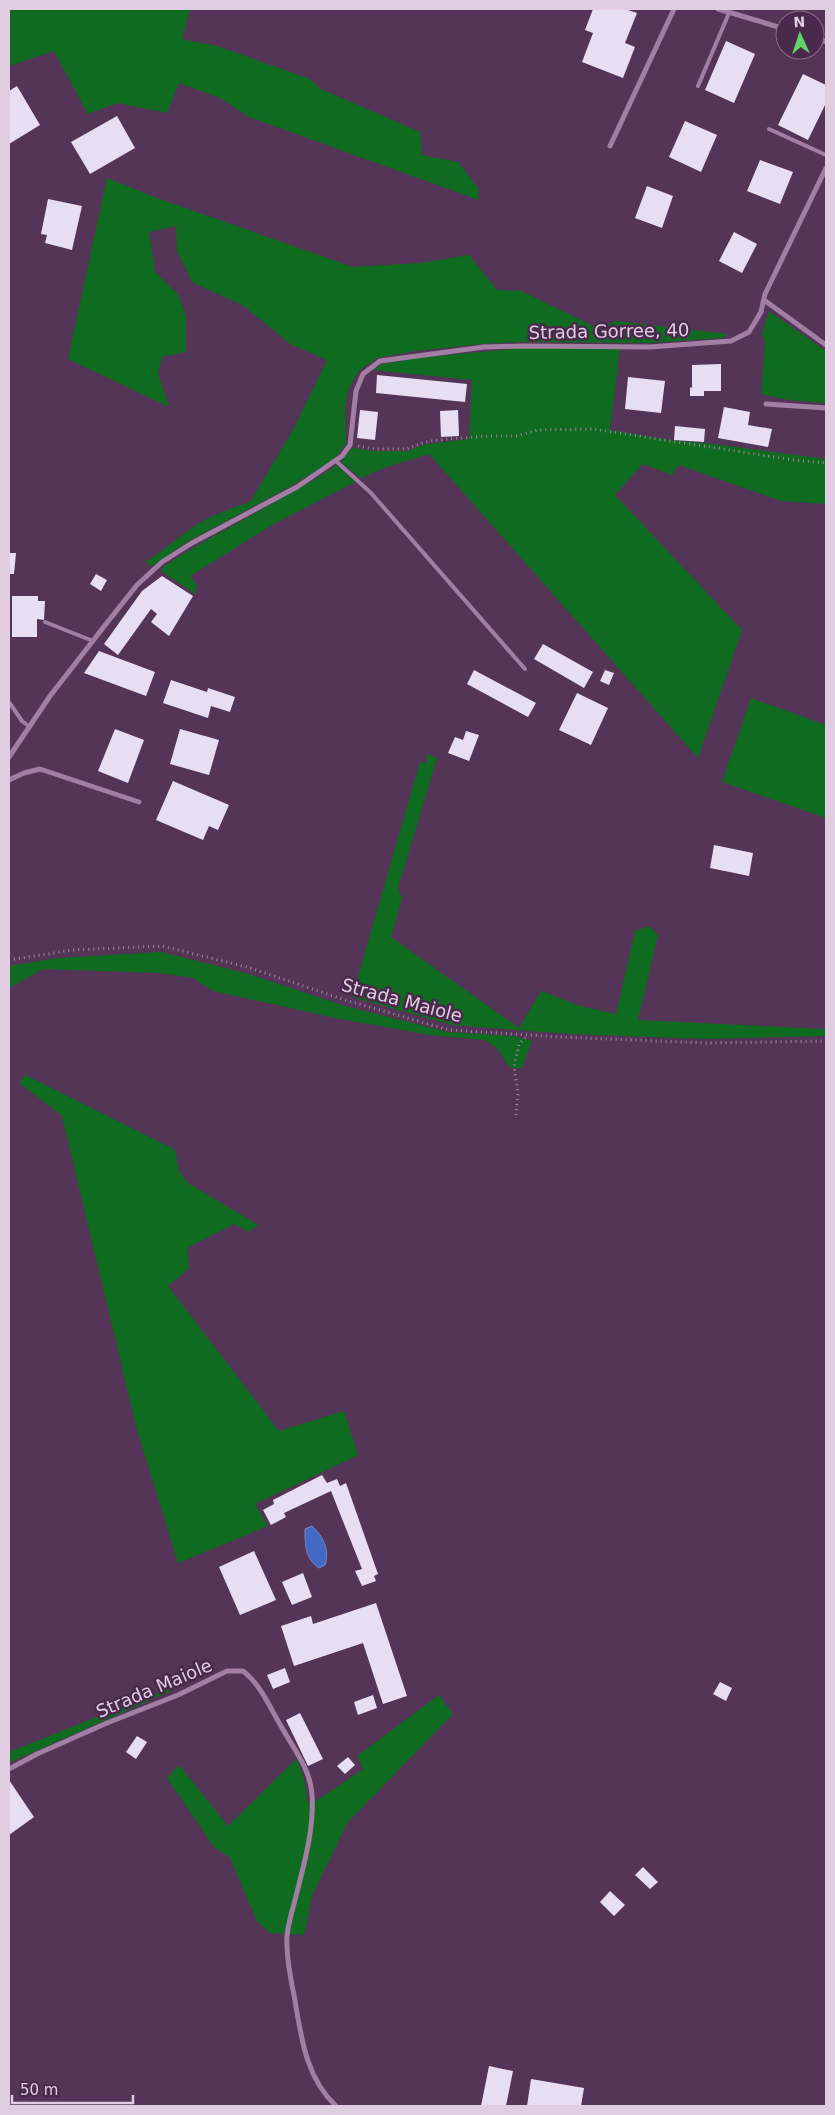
<svg xmlns="http://www.w3.org/2000/svg" width="835" height="2115" viewBox="0 0 835 2115" font-family="'DejaVu Sans',sans-serif">
<rect width="100%" height="100%" fill="#553557"/>
<path fill="#0e6b1f" d="M9,9H190L182,39L217,46L310,79L321,89L420,132L422,155L458,162L478,188L479,200L249,117L220,98L179,83L167,113L117,103L88,114L54,51L9,66Z
M107,178L157,198L353,267L420,263L469,255L497,290L521,291L597,328L616,321L728,334L723,338L650,343L522,342L483,344L415,351L377,358L359,371L348,390L345,409L346,443L335,458L295,484L187,542L152,566L145,562C161,552 174,541 189,530C207,517 229,509 250,502L293,430L327,360L290,344L244,306L192,282L177,251L176,226L149,232L155,272L178,294L186,317V352L162,357L158,373L169,407L68,359Z
M769,311L826,351V403L788,400L761,394L765,342L762,334Z
M523,348H620L610,430L670,440L714,444L826,459V504L781,501L679,465L672,475L643,464L615,495L742,630L698,758L429,454L387,467L361,478L341,462L352,448L374,451H408L426,444L469,439L472,380L373,370L382,364L416,358Z
M337,465L355,482L272,525L190,576L197,585L195,594L161,571L164,566C220,530 281,502 337,465Z
M751,698L826,725V818L722,782Z
M428,754L437,758L398,888L402,898L391,937L519,1028L541,991L580,1006L616,1014L635,931L649,926L658,935L638,1020L826,1029V1036L705,1039L571,1034L452,1025L352,997L420,762L425,764Z
M161,952L245,973L345,1006L448,1032L514,1036L532,1041L522,1068H510L496,1047L484,1040L430,1035L340,1019L213,991L193,978L160,973L43,969L9,988V966L57,958Z
M25,1075L175,1150L179,1171L188,1183L258,1225L249,1232L234,1224L187,1248L189,1268L168,1286L279,1431L344,1411L358,1455L255,1504L268,1526L178,1563L137,1430L62,1116L19,1083Z
M167,1689L171,1691L9,1763V1752Z
M439,1695L453,1714L347,1823L312,1896L304,1935L270,1933L257,1921L230,1858L214,1847L167,1778L179,1765L228,1826L296,1759C303,1772 307,1787 307,1802L316,1801L363,1769L357,1756Z"/>
<path fill="#4469c4" stroke="#7387cd" d="M312,1526C323,1536 330,1550 325,1565L319,1568C305,1559 305,1544 305,1529Z"/>
<path fill="#e7def3" d="M593,9H625L637,13L625,43L635,47L623,78L582,62L593,33L585,30Z
M726,41L755,54L734,103L705,90Z
M803,74L826,85V103L808,140L778,125Z
M17,86L40,125L9,144V91Z
M117,116L135,148L90,174L71,142Z
M685,121L717,135L701,172L669,157Z
M760,160L793,172L780,204L747,191Z
M647,186L673,196L662,228L635,218Z
M48,199L82,206L72,250L45,243L47,235L41,234Z
M734,232L757,244L742,273L719,261Z
M721,364V391H704V396H690V387L692,388V365Z
M377,375L467,384L465,402L376,393Z
M628,377L665,381L661,413L625,409Z
M724,407L750,412L748,425L772,429L768,447L718,438Z
M360,410L378,412L375,440L357,438Z
M458,410L459,436L441,437L440,411Z
M675,426L705,429L704,442L674,440Z
M9,553H16L14,574H9Z
M96,574L107,580L101,591L90,584Z
M162,576L193,596L169,636L151,622L157,614L151,609L118,655L104,644L142,591Z
M12,596H38V601H45L44,620L37,619V637H12Z
M543,644L593,672L584,688L534,659Z
M99,651L155,672L146,696L84,673Z
M474,670L536,703L528,717L467,684Z
M605,670L614,673L609,685L600,681Z
M171,680L207,692L208,688L235,697L230,712L211,706L208,718L163,703Z
M577,693L608,708L591,745L559,730Z
M115,729L144,740L128,783L98,771Z
M180,729L219,740L209,775L170,764Z
M466,731L479,735L469,761L448,753L455,737L463,740Z
M173,781L229,805L218,830L209,826L203,840L156,820Z
M714,845L753,853L749,876L710,868Z
M322,1475L327,1483L337,1479L340,1486L346,1483L378,1574L374,1576L376,1581L362,1586L355,1571L362,1569L331,1491L284,1513L286,1517L271,1525L263,1510L274,1504L273,1500Z
M254,1551L276,1600L240,1615L219,1567Z
M303,1573L312,1597L292,1605L282,1582Z
M376,1603L407,1696L383,1704L363,1643L294,1666L281,1626L311,1616L313,1624Z
M285,1668L290,1682L273,1689L267,1675Z
M720,1682L732,1688L726,1701L713,1694Z
M373,1695L377,1708L358,1715L354,1702Z
M300,1713L323,1759L308,1766L286,1720Z
M137,1736L147,1742L136,1759L126,1752Z
M348,1757L355,1765L345,1774L337,1766Z
M9,1780L34,1817L9,1835Z
M643,1867L658,1882L650,1889L635,1875Z
M610,1891L625,1905L614,1916L600,1902Z
M489,2066L513,2071L506,2106H481Z
M531,2079L584,2088L581,2106H527Z"/>
<g fill="none" stroke-linecap="round" stroke-linejoin="round">
<path stroke="#9f85a0" stroke-width="3" stroke-dasharray="1 4" stroke-linecap="butt" d="M358,446L375,449H407L425,442L446,439L489,436H516L538,430L593,429L794,460L826,463
M9,960L73,950L162,946L247,967L342,999L449,1030L561,1037L707,1043L826,1041
M516,1115L518,1093L514,1067L519,1044L528,1035"/>
<path stroke="#a37ea4" stroke-width="4" d="M698,86L729,13
M769,129L826,155
M336,461L371,493L525,669
M45,622L93,641
M9,702L22,721L30,727"/>
<path stroke="#a37ea4" stroke-width="5" d="M718,9L785,29
M815,38L826,42
M610,146L674,9
M764,300L826,345
M766,404L826,408
M9,757L50,696L106,624L137,585L162,562L192,543L297,487L342,456L350,445L356,391L363,374L380,361L484,347L524,346L650,347L731,341L749,332L761,312L765,294L826,168
M9,780L24,773L40,769L139,802
M9,1769L37,1754L107,1723L178,1695L227,1671H243C261,1685 269,1706 281,1726C293,1748 310,1768 312,1794C314,1823 307,1853 300,1880C296,1899 289,1917 287,1936C286,1955 290,1976 294,1995C301,2035 305,2077 336,2106"/>
</g>
<g text-anchor="middle" dominant-baseline="central" stroke-width="5" stroke-linejoin="round" paint-order="stroke">
<g font-size="18" fill="#e1cde1" stroke="#4a2a4c">
<text transform="translate(609 331) rotate(-1)">Strada Gorree, 40</text>
<text transform="translate(402 1000) rotate(15)">Strada Maiole</text>
<text transform="translate(154 1688) rotate(-23)">Strada Maiole</text>
</g>
</g>
<rect width="835" height="2115" fill="none" stroke="#e1cde1" stroke-width="20"/>
<g transform="translate(800 35) rotate(357)"><circle r="24" fill="#4a2a4c" stroke="#866b88"/>
<path d="M0-4L9 19L0 12L-9 19Z" fill="#61d46a"/>
<text y="-8" font-size="14" font-weight="bold" text-anchor="middle" fill="#e1cde1">N</text>
</g>
<path d="M12 2095v8h121v-8" fill="none" stroke="#e1cde1" stroke-width="2.5"/>
<text x="20" y="2095" font-size="15" fill="#e1cde1" stroke="#4a2a4c" stroke-width="4" paint-order="stroke">50 m</text>
</svg>
